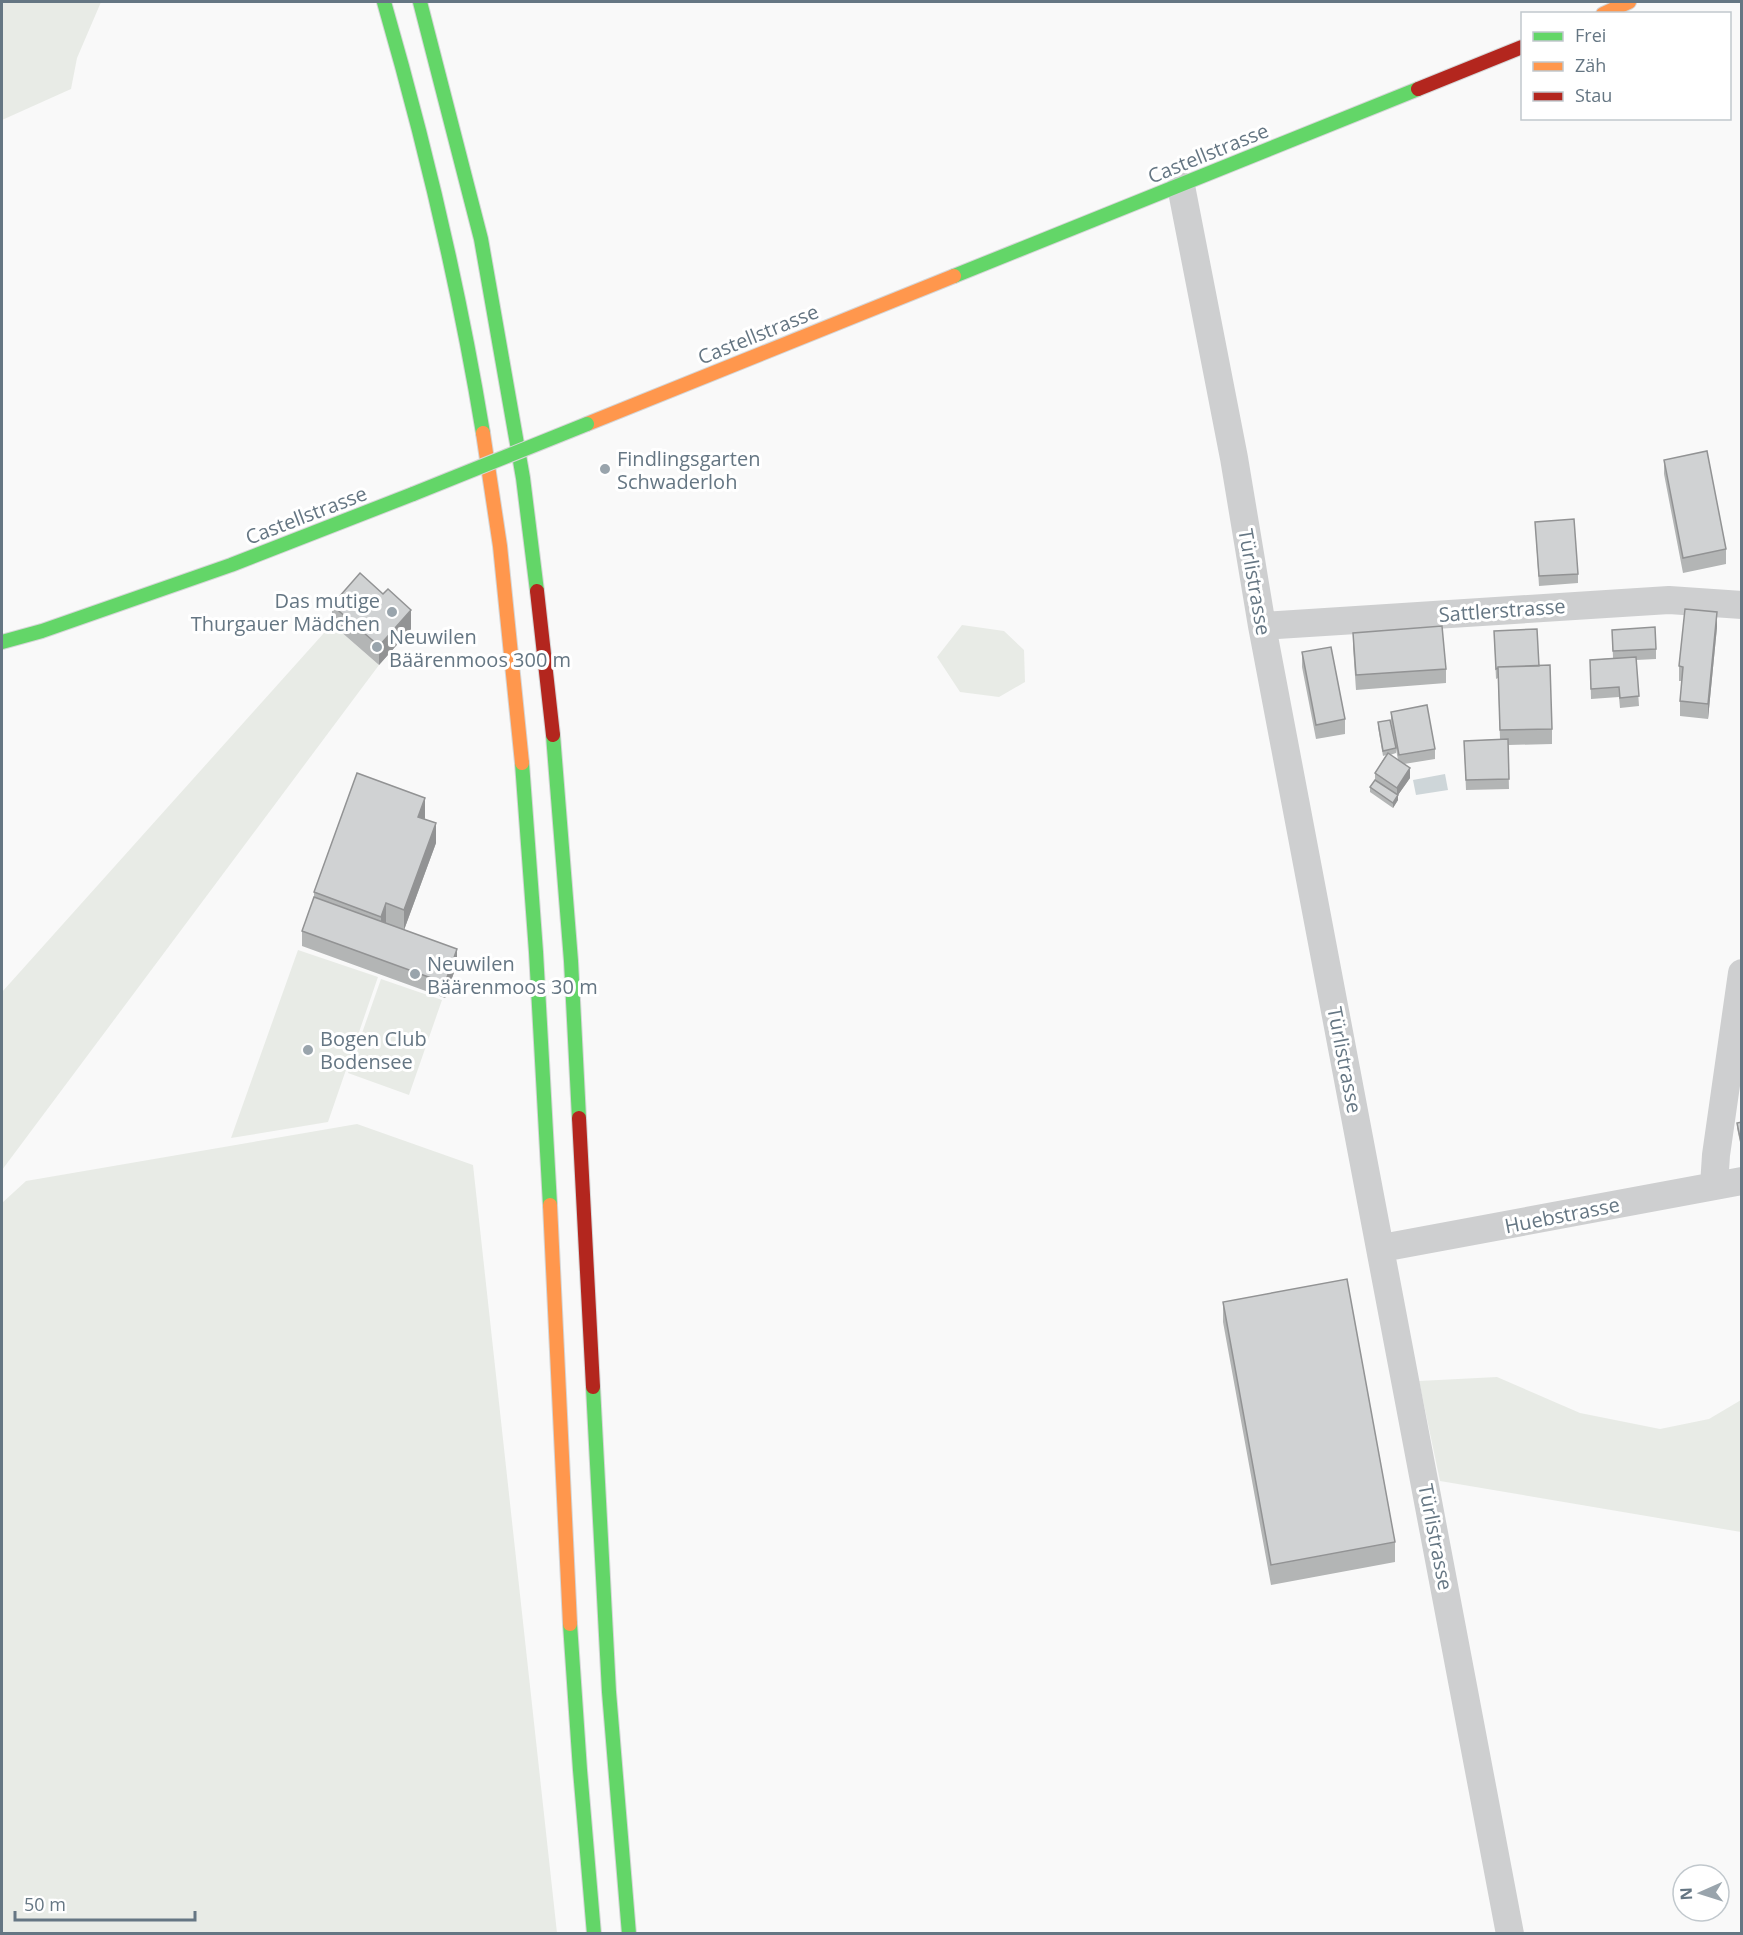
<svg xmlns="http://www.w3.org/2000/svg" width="1743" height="1935" viewBox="0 0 1743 1935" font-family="'Open Sans',sans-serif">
<rect width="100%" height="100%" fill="#f9f9f9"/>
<path fill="#e8ebe6" d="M2,2H101L77,58L71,89L2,120Z
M332,624L379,665L2,1170V992Z
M962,625L1004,631L1024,650L1025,682L999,697L960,692L937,657Z
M298,950L378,977L328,1122L231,1138Z
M381,979L442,1000L409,1095L348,1073Z
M357,1124L473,1165L557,1933H2V1203L26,1181Z
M1497,1377L1580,1413L1660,1429L1709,1419L1741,1400V1532L1440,1481L1419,1381Z"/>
<path fill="#ced6d9" d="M1445,774L1448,790L1416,795L1413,780Z"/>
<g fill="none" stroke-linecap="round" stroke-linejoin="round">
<defs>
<path id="fast" d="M384,2C425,144 459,287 483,433
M420,2L481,239L523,478L537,591
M954,276L1418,89
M2,642L42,631L231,565L413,494
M553,735L571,961L579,1118
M522,763L536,952L550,1205
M593,1387L609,1692L629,1934
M570,1624L580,1770L594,1934"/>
<path id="slow" d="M1603,14L1629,2
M587,424L954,276
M483,433L500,546L522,763
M550,1205L570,1624"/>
<path id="jam" d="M1418,89L1522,47
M537,591L553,735
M579,1118L593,1387"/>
</defs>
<use href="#fast" stroke="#d5d6d7" stroke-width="16"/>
<use href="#slow" stroke="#d5d6d7" stroke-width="16"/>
<use href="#jam" stroke="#d5d6d7" stroke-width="16"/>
<path stroke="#cecfd0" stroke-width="28" d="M1181,186L1234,458L1262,626L1510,1934
M1262,626L1669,600L1742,605
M1714,1186L1716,1155L1742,973
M1382,1248L1742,1181"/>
<use href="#fast" stroke="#63d668" stroke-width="14"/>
<use href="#slow" stroke="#ff974d" stroke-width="14"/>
<use href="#jam" stroke="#b3261e" stroke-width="14"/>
<defs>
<path id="fast-bridge" d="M413,494L587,424"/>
</defs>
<use href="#fast-bridge" stroke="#d5d6d7" stroke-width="16" stroke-linecap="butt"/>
<use href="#fast-bridge" stroke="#63d668" stroke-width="14"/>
</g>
<path fill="#b3b5b5" d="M1664,460L1726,549V564L1683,573L1664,474Z
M1535,522L1578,574V583L1539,586Z
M332,605L411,629L379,665L332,624Z
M1717,627L1708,719L1680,716V701L1682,681H1679V666Z
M1612,630L1656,649V659L1636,660L1639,706L1620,708L1619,697L1591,699L1590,660L1613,658Z
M1494,631L1539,666L1552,729V744L1508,745L1509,789L1466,790L1464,741L1500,739L1498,678L1496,679Z
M1353,633L1446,669V683L1356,690L1353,647Z
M1302,652L1345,719V734L1316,739L1302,667Z
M1391,712L1435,749V759L1404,764L1410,778L1398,795V800L1393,808L1370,792V787L1375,780V773L1386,755L1383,756L1378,727V722L1396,748V753L1390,755L1398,760L1391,722Z
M425,818L424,819L436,843L404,930L457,964L445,998L302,946V931L314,897V892Z
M1742,1122V1152L1737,1128V1123Z
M1223,1302L1395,1542V1562L1271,1585L1223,1322Z"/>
<path fill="#929394" d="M411,610V629L379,665V646Z
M1717,612V627L1708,719V704Z
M1410,768V778L1398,795V800L1393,808V803L1397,797V788Z
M425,798V818L418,836V817Z
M436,823V843L404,930V910Z
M386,903V923L381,936V917Z
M457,949V964L445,998V983Z"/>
<path fill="#d0d2d3" stroke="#929394" stroke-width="1.5" d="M1707,451L1726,549L1683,558L1664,460Z
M1574,519L1578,574L1539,576L1535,522Z
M360,573L383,594L388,589L411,610L379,646L332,605Z
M1685,609L1717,612L1708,704L1680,701L1683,667L1679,666Z
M1442,626L1446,669L1356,675L1353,633Z
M1655,627L1656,649L1613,651L1612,630Z
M1537,629L1539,666L1498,667V668L1496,669L1494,631Z
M1331,647L1345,719L1316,725L1302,652Z
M1636,657L1639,696L1620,698L1619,687L1591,689L1590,660Z
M1550,665L1552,729L1500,730L1498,667Z
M1427,705L1435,749L1399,755L1391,712Z
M1390,720L1396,748L1383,751L1378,722Z
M1508,739L1509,779L1466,780L1464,741Z
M1388,753L1410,768L1397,788L1375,773Z
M357,773L425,798L418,817L436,823L404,910L386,903L381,917L314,892Z
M1375,780L1398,795L1393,803L1370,787Z
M314,897L457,949L445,983L302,931Z
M1742,1122V1147L1737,1123Z
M1347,1279L1395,1542L1271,1565L1223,1302Z"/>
<g fill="#99a4ac" stroke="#fff" stroke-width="2">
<circle cx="605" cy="469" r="6"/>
<circle cx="392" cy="612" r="6"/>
<circle cx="377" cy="647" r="6"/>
<circle cx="415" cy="974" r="6"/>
<circle cx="308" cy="1050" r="6"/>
</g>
<g text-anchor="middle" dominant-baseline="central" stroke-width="6" stroke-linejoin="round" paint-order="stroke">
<g font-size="20" fill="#657683" stroke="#fff">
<text transform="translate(1208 153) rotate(-22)">Castellstrasse</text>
<text transform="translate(758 334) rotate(-22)">Castellstrasse</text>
<text transform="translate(306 515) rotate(-21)">Castellstrasse</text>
<text transform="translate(1255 582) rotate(80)">Türlistrasse</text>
<text transform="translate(1502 610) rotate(-4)">Sattlerstrasse</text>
<text transform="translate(1345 1060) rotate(79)">Türlistrasse</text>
<text transform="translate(1562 1215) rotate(-11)">Huebstrasse</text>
<text transform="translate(1436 1537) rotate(79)">Türlistrasse</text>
</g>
<g font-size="20" fill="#657683" stroke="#fff" text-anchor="start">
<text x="617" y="458">Findlingsgarten<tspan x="617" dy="23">Schwaderloh</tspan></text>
<text x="380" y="600" text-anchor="end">Das mutige<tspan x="380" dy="23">Thurgauer Mädchen</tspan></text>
<text x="389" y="636">Neuwilen<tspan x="389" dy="23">Bäärenmoos 300 m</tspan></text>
<text x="427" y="963">Neuwilen<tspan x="427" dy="23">Bäärenmoos 30 m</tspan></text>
<text x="320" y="1038">Bogen Club<tspan x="320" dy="23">Bodensee</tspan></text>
</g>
</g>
<rect width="1743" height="1935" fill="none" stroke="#657683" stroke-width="6"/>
<rect x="1521" y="12" width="210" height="108" fill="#ffffff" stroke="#c1c8cd" stroke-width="1.5"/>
<rect x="1533" y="32" width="30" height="9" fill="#63d668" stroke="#c1c8cd" stroke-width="1.5"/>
<text x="1575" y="42" font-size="18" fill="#657683">Frei</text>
<rect x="1533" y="62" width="30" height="9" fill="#ff974d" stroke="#c1c8cd" stroke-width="1.5"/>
<text x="1575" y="72" font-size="18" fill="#657683">Zäh</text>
<rect x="1533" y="92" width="30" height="9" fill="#b3261e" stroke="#c1c8cd" stroke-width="1.5"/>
<text x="1575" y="102" font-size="18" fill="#657683">Stau</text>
<g transform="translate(1701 1893) rotate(267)"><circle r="28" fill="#ffffff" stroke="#c1c8cd" stroke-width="1.5"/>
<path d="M0-4.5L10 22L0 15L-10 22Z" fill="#99a4ac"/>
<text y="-9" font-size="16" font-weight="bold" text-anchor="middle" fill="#657683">N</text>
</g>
<path d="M15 1911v9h180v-9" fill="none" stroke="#657683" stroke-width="3"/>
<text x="24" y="1911" font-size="18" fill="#657683" stroke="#ffffff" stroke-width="4.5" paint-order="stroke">50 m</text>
</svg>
